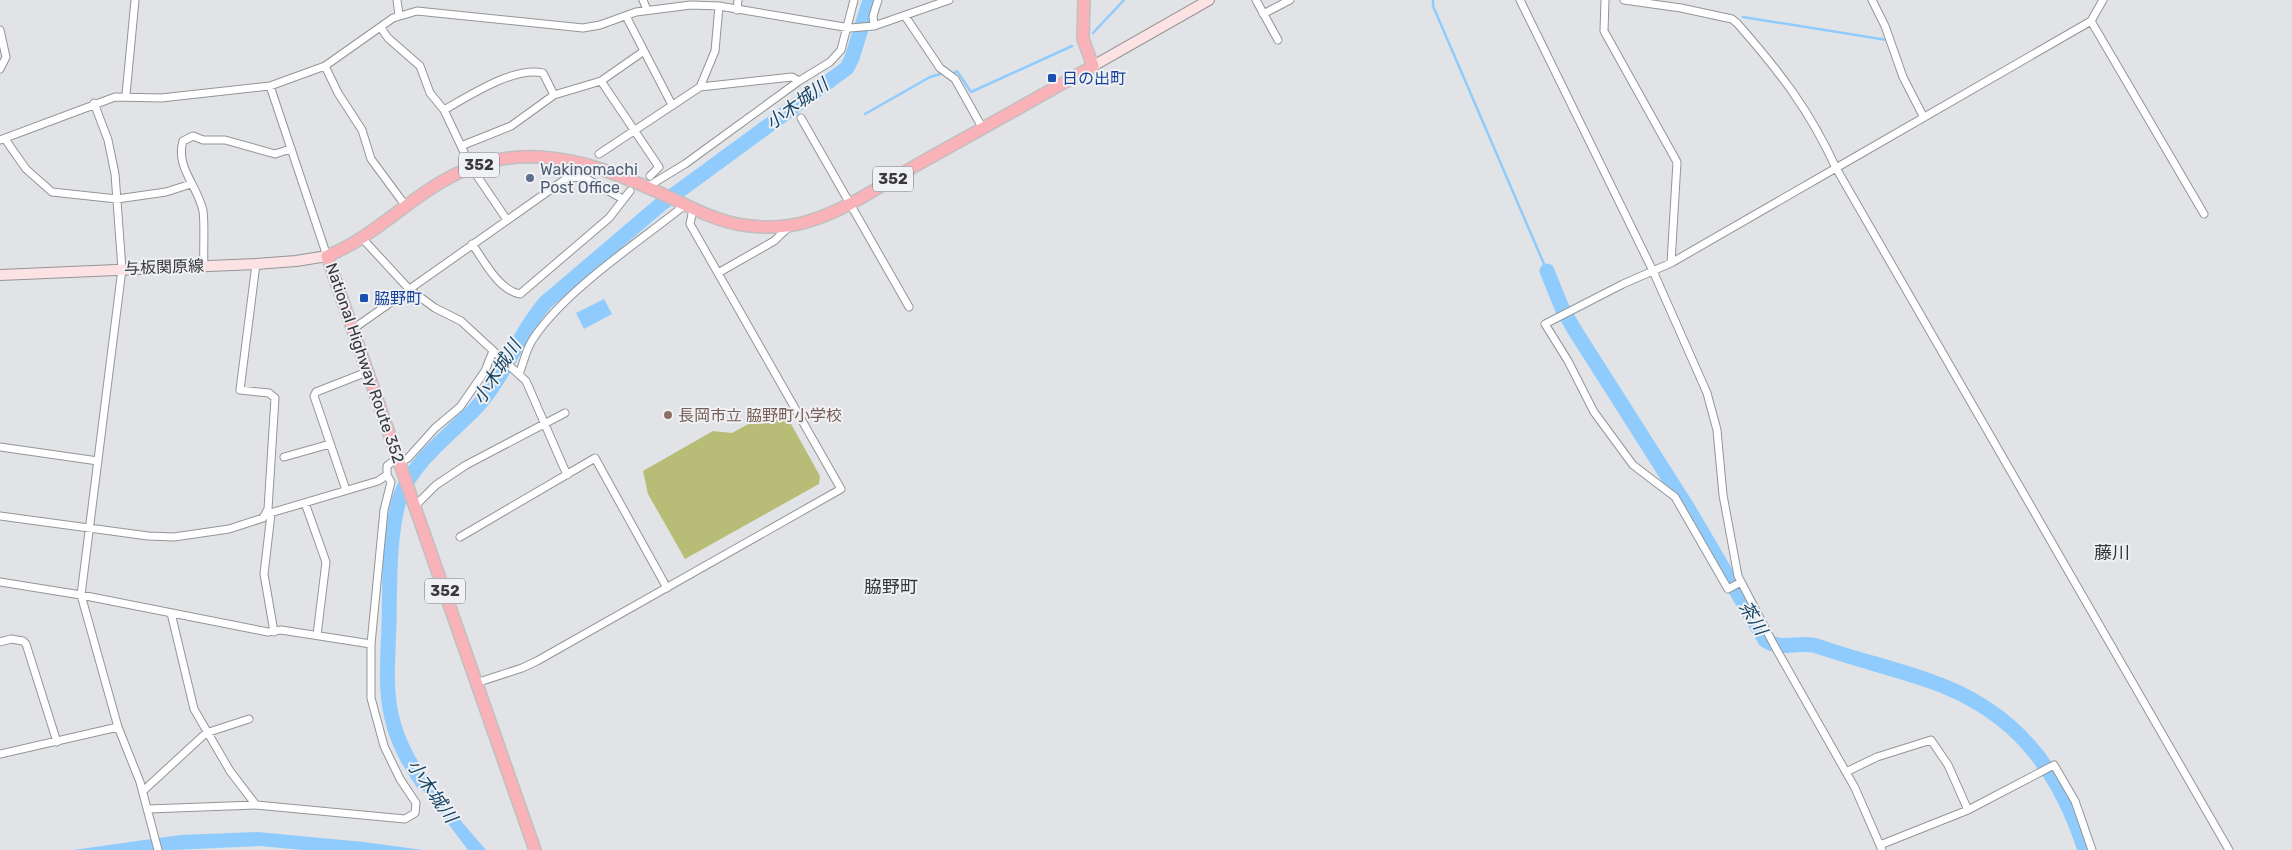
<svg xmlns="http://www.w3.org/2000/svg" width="2292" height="850" viewBox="0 0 2292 850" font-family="Rubik,'Noto Sans JP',sans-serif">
<rect width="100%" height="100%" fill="#e2e3e6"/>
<path fill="#b7bc77" d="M781,406L820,476L819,484L685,559L648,494L643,471L713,431L732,433Z"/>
<path fill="#8fccfd" d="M604,299L612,314L584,329L576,313Z
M417,764L436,792L486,850H468L406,768Z
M258,832L364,842L423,850H303L259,846L172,850H73L180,835Z"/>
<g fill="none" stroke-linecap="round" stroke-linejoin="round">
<path stroke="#8fccfd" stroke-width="2.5" d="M1433,0V6L1547,271
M1743,17L1887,40
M1093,33L1124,0
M955,72L957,71L971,92L1072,46
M865,114L930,77L944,73"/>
<path stroke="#8fccfd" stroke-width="15" d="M1547,271L1562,308L1574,329L1689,510L1765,640C1780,651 1800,641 1817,646C1854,659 1893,668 1930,681C2014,710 2058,767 2085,850
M423,783C411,766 400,746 394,726C384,693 388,659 389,625C390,584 388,537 400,497C411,464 449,435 473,411C504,380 517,335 546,302L660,205L847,68L852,58L870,0"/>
<defs>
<path id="minor" d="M397,0L399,15
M643,0L647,10
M1256,0L1278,40
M1520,0L1653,271L1707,393L1717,430L1723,495L1738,576L1774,645L1855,788L1882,850
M1605,0L1604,31L1677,162L1671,263
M1624,0L1681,8L1732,19L1737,23C1779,71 1809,109 1836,168L2091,21L2103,0
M1872,0L1885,26L1903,77L1923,116
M737,10L738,0
M1263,14L1290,0
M626,16L672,105
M905,16L940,68L955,79L983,129
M2091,21L2204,214
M874,26L873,16L878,0
M381,28L388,38L420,66L430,93L444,110
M0,30L6,57L0,69
M325,66L338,93L362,130L371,159L405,205
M601,81L659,167L650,176
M270,86L327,256
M700,87L715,51L719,6
M126,95L135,0
M94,103L108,140L115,174L122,269L81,595L118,727L140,782L158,850
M801,118L909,307
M5,139L26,169L52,192L117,199L166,192L191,184
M0,140L115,97L161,98L270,86L325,66L393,18L417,11L583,28L600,25L636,12L691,5L719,6L850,28L874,26L949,0
M461,146L511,126L554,95
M599,154L700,87L792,77L799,81
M647,187L685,164L799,81L830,62L841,50L854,0
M507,220L471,167L444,110C469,96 514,66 543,73L554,95L601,81L644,51
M361,237L409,289L435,308L461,321L526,381L567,475
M472,244C484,260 498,290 520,294L609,218L630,191
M204,266C203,251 205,224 203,211C198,186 175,167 183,141L193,136L203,140H225L275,154L290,149
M718,273L774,241L790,226
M353,329L567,178L583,177L623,199
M519,374C524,362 526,349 533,339C564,291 640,241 685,205
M0,447L98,461
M284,457L330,444
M399,463L408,458L435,428L460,407L485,371L493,351
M346,490L314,396L316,392L367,372
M305,503L326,562L317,635
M415,506L436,485L466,465L565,413
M267,514L378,481L387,475
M271,514L264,574L274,632
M0,516L148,536L174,537L229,529L263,518L268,509L275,398L269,393L240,390L256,264
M460,537L595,458L667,588
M0,582L81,595L268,632L281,630L371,644
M1741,582L1728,589L1675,497L1633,465L1594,412L1568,361L1545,324L1623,284L1671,263L1836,168L2229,850
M171,613L194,709L230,771L256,805
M0,642L11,639L23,641L26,644L57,742
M476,683L522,668L537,661L841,489L690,224L693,209
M0,754L118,727
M1846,772L1877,757L1931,740L1948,765L1968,810
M143,791L206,733L249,719
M148,809L256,805L405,819L415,813L416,803L400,779L384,746L371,698V644L384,510L391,482L387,475V466L397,458
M1880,845L1968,810L2054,765L2075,801L2092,850"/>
<path id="secondary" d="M1093,66L1209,0
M0,275L256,264L296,261L327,256"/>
<path id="trunk" d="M535,850L327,256C387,232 424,177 492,161C555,146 615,172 671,198C694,209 717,221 742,225C763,228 786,228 806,222C845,211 880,186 915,166C974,133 1034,100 1093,66L1083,39L1084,0"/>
</defs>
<use href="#minor" stroke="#939597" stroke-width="9"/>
<use href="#secondary" stroke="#939597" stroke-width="12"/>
<use href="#trunk" stroke="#c0c0c0" stroke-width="14"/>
<use href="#minor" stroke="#fff" stroke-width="7"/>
<use href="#secondary" stroke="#fde2e4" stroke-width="10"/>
<use href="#trunk" stroke="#f8b2b8" stroke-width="11"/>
</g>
<g fill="#1a4fb4" stroke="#eff1f4" stroke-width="2">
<rect x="1047" y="73" width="10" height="10" rx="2.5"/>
<rect x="359" y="293" width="10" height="10" rx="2.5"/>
</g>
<circle fill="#5c6f8a" stroke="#eff1f4" stroke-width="2" cx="530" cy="178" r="5"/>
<circle fill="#8d6e63" stroke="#eff1f4" stroke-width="2" cx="668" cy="415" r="5"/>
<g text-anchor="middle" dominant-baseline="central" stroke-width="4" stroke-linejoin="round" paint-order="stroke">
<g fill="#eff1f4" stroke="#707072" stroke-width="1">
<rect x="459" y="152.5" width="40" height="25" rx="4"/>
<rect x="873" y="166.5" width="40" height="25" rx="4"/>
<rect x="425" y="578.5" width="40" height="25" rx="4"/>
</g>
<g font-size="15" font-weight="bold" fill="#39393b">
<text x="479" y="165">352</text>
<text x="893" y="179">352</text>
<text x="445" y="591">352</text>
</g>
<g font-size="16" fill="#164399" stroke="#eff1f4" text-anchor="start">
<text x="1062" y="78">日の出町</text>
<text x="374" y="298">脇野町</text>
</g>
<g font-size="16" fill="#4e5e75" stroke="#eff1f4" text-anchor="start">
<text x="540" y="169">Wakinomachi<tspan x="540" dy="18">Post Office</tspan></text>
</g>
<g font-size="16" fill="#39393b" stroke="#eff1f4">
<text transform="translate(164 267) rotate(-2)">与板関原線</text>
<text transform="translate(365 363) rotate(71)">National Highway Route 352</text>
</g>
<g font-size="16" fill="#785e54" stroke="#eff1f4" text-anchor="start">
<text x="678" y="415">長岡市立 脇野町小学校</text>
</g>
<g font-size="18" font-style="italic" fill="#164465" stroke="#eff1f4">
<text transform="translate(797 104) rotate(-36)">小木城川</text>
<text transform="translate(497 372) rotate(-57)">小木城川</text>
<text transform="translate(1753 618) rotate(58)">茶川</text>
<text transform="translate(432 791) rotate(55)">小木城川</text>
</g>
<g font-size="18" fill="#363739" stroke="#eff1f4">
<text x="2112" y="553">藤川</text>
<text x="891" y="587">脇野町</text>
</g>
</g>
</svg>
